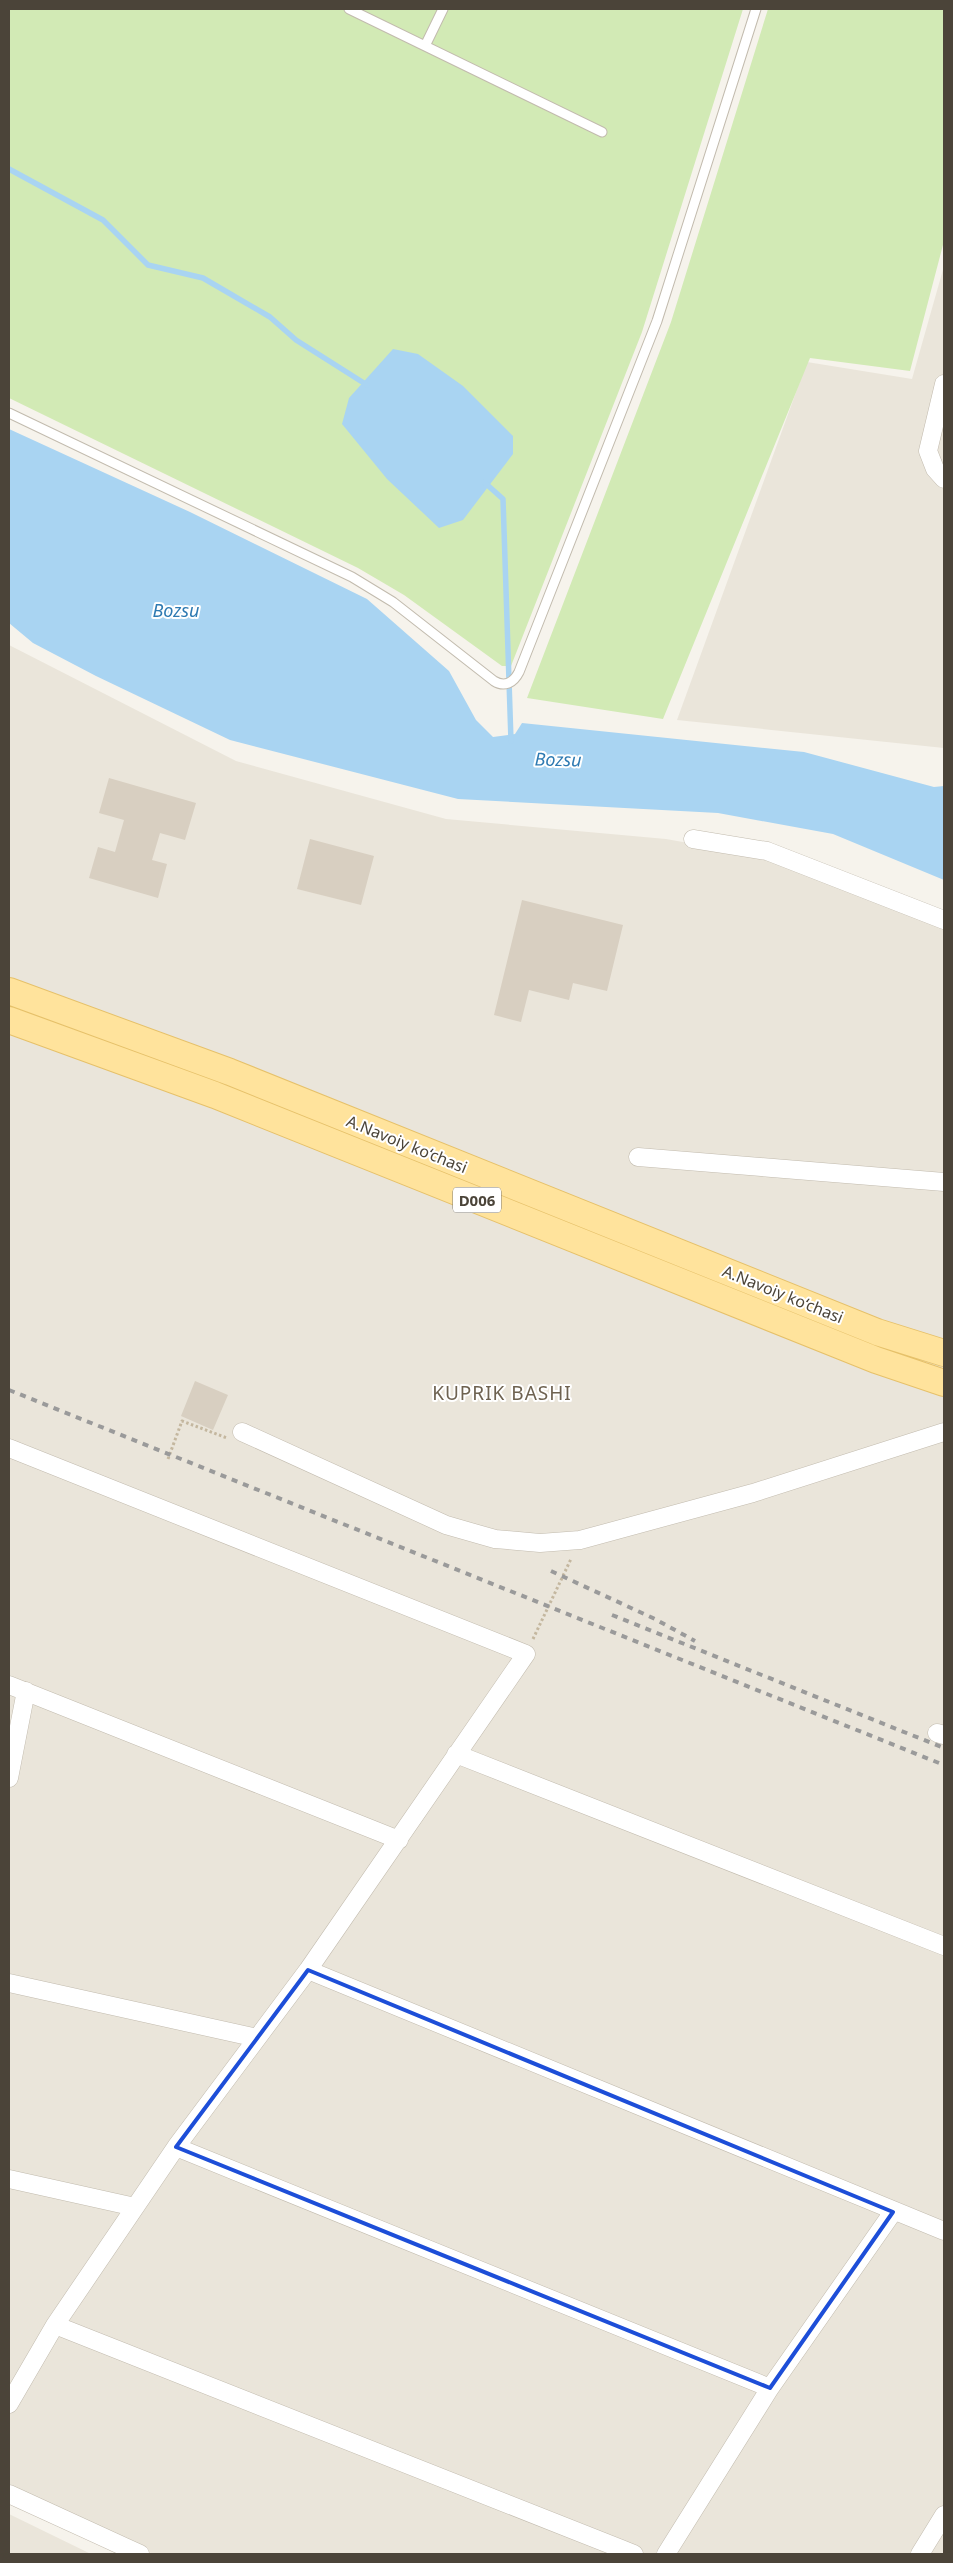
<svg xmlns="http://www.w3.org/2000/svg" width="953" height="2563" viewBox="0 0 953 2563" font-family="'Noto Sans',sans-serif">
<rect width="100%" height="100%" fill="#f6f3ec"/>
<path fill="#eae5da" d="M944,266V748L677,720L807,362L912,379Z
M9,645L236,761L446,819L666,839L772,858L944,924V2554H153L9,2492Z
M9,2514L91,2554H9Z"/>
<path fill="#d2eab5" d="M9,9H743L642,332L511,666H502L404,595L358,568L9,398Z
M768,9H944V241L910,371L810,358L663,719L527,698L671,322Z"/>
<path fill="#a9d4f2" d="M393,349L418,354L463,386L513,436V454L463,520L439,528L387,479L342,424L349,398Z
M9,429L190,512L367,599L449,671L476,720L493,737L515,734L522,723L804,752L934,787L944,786V880L833,834L718,813L458,799L230,740L96,676L33,643L9,623Z"/>
<g fill="none" stroke-linecap="round" stroke-linejoin="round">
<path stroke="#a9d4f2" stroke-width="5.5" d="M9,169L103,220L148,265L203,278L270,317L296,340L367,385
M484,482L503,499L511,741"/>
</g>
<path fill="#d8cfc1" d="M109,778L196,803L185,840L160,833L152,860L167,864L158,898L89,878L98,847L115,852L124,820L99,813Z
M310,839L374,856L361,905L297,889Z
M522,900L623,925L607,991L573,983L569,1000L529,990L521,1022L494,1015Z
M195,1381L228,1395L213,1430L181,1416Z"/>
<g fill="none" stroke-linecap="round" stroke-linejoin="round">
<defs>
<path id="service" d="M349,9L602,132
M425,46L443,9
M9,413L352,577L393,602L494,681C505,688 514,682 519,672L657,321L756,9"/>
<path id="minor" d="M944,384L928,451L935,469L944,479
M693,839L767,851L944,920
M638,1157L944,1182
M242,1432L446,1525L495,1539L540,1543L580,1540L753,1493L944,1432
M9,1448L526,1654L308,1970L176,2147L55,2325L9,2404
M9,1685L399,1840
M937,1733L944,1735
M456,1754L944,1946
M9,1778L26,1691
M308,1970L944,2231
M9,1983L257,2038
M176,2147L770,2388
M9,2179L135,2207
M55,2325L634,2554
M9,2494L140,2554
M666,2554L770,2388L893,2212
M920,2554L944,2515"/>
<path id="primary" d="M9,991L230,1072L877,1332L944,1353
M9,1020L215,1095L876,1360L944,1383"/>
</defs>
<use href="#service" stroke="#c2bbae" stroke-width="11"/>
<use href="#minor" stroke="#c2bbae" stroke-width="19"/>
<use href="#primary" stroke="#e6c16a" stroke-width="28"/>
<path stroke="#c4b79f" stroke-width="3" stroke-dasharray="2.5 2.5" stroke-linecap="butt" d="M168,1459L182,1421L227,1438
M533,1639L571,1559"/>
<use href="#service" stroke="#fff" stroke-width="9"/>
<use href="#minor" stroke="#fff" stroke-width="18"/>
<use href="#primary" stroke="#ffe39c" stroke-width="26"/>
<path stroke="#9a9a9a" stroke-width="4" stroke-dasharray="6 6" stroke-linecap="butt" d="M9,1390L944,1765
M551,1571L655,1619L695,1641
M612,1615L944,1748"/>
</g>
<path fill="none" stroke="#1d4ed8" stroke-width="4" stroke-linejoin="round" d="M308,1970L893,2212L770,2388L176,2147Z"/>
<g text-anchor="middle" dominant-baseline="central" stroke-width="4" stroke-linejoin="round" paint-order="stroke">
<rect fill="#fff" stroke="#817c74" stroke-width="1" x="453" y="1187.5" width="48" height="25" rx="4"/>
<g font-size="15" font-weight="bold" fill="#4b4439">
<text x="477" y="1200">D006</text>
</g>
<g font-size="16" fill="#4b4439" stroke="#fff">
<text transform="translate(407 1144) rotate(22)">A.Navoiy ko‘chasi</text>
<text transform="translate(783 1294) rotate(22)">A.Navoiy ko‘chasi</text>
</g>
<g font-size="18" font-style="italic" fill="#2e7ab2" stroke="#fff">
<text x="176" y="610">Bozsu</text>
<text transform="translate(558 759) rotate(1)">Bozsu</text>
</g>
<g font-size="19" letter-spacing="1" fill="#6e6250" stroke="#fff">
<text x="502" y="1393">KUPRIK BASHI</text>
</g>
</g>
<rect width="953" height="2563" fill="none" stroke="#4b4439" stroke-width="20"/>
</svg>
